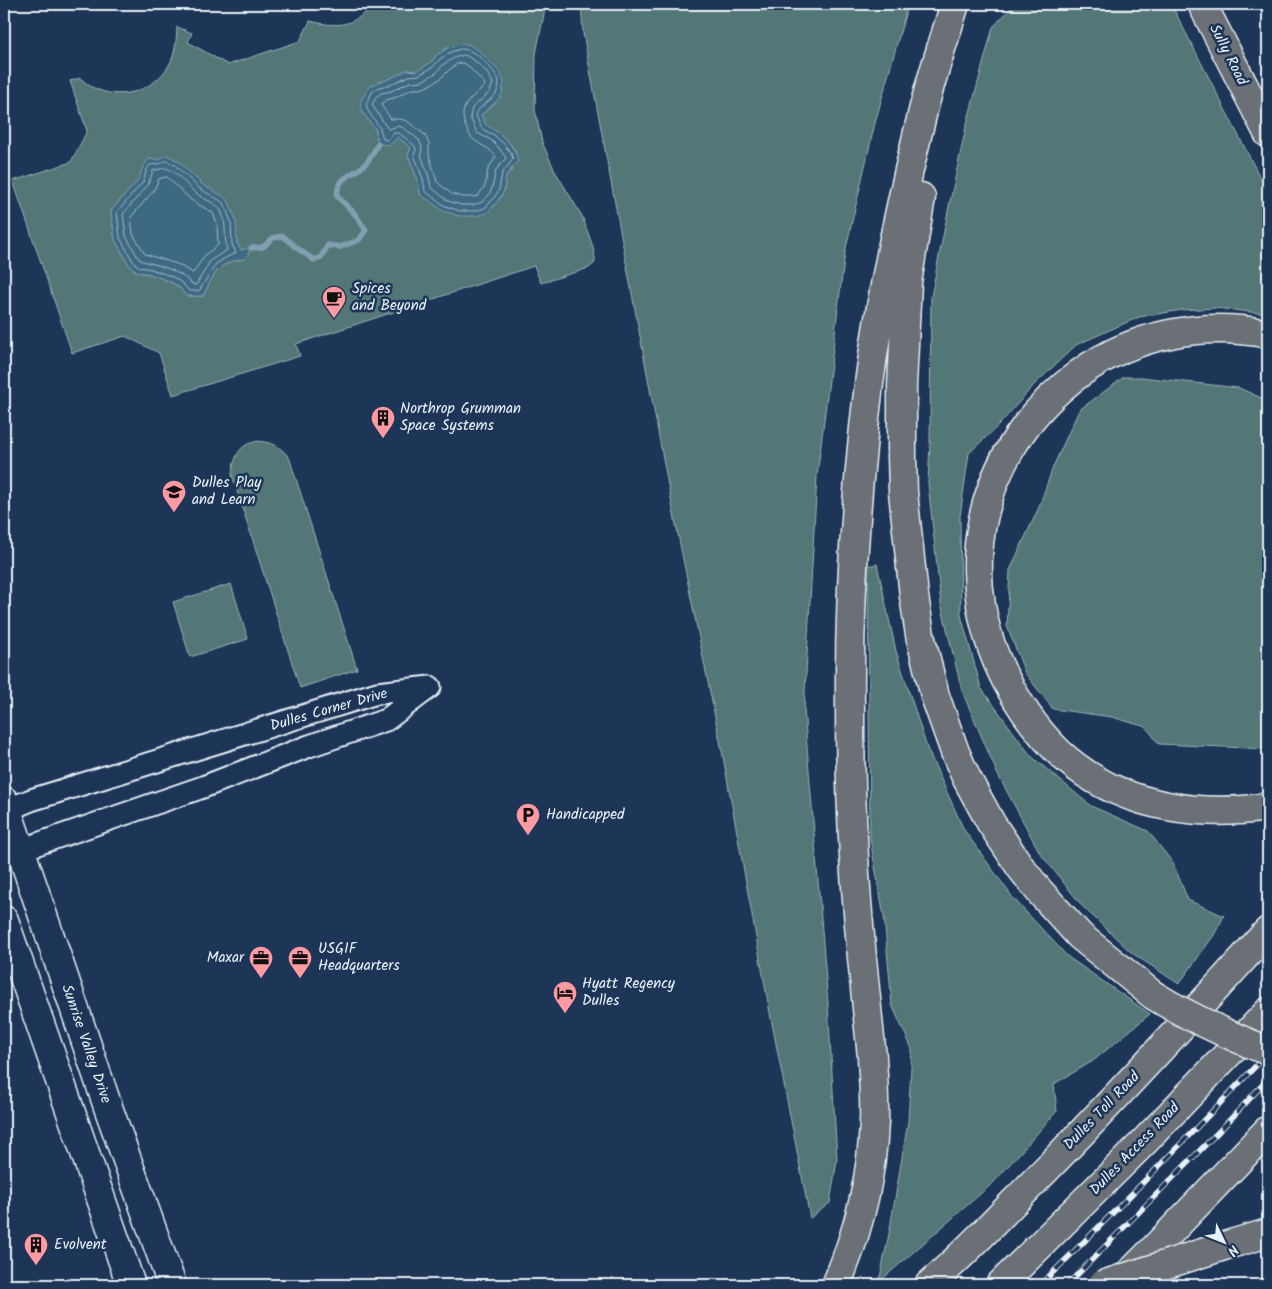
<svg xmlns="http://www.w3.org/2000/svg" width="1272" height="1289" viewBox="0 0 1272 1289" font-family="Kalam,sans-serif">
<rect width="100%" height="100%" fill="#1d3557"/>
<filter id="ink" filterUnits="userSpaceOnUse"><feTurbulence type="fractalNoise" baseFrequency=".02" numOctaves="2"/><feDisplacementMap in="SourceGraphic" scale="10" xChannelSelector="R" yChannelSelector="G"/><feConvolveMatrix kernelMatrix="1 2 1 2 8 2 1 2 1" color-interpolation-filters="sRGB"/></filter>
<g filter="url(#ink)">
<path fill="#527677" stroke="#9db4b8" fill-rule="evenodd" d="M374,4H396L404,8L416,4H546L536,54L535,110L542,142L555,171L582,216L593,247L595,257V263L589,268L541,283L534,266L296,344L300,356L173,395L159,353L125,336L72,353L13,181L71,162L87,131L70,81L80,78C84,81 88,85 92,87C120,102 154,91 169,65C176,53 176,40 177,27L192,33L188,42L228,65L300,41L310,21C339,28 354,26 374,4ZM449,47L498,100L481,115L486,126C500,132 506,139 516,151L512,170L506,175L504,191L498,201L487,213L429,200L420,194L418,180L408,155L411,148L398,137L378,144L376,130L363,113L378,82L387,80L407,70L417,71L430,63L437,55ZM194,176L202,185L212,191L236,235L237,243L241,250L250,249L245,259C217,262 215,273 203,296H186L180,288L171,282L150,274L137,272L130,266L115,240L111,211L139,179Z
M581,4H908L875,123L845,252L817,476L804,709L828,1004L837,1160L830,1203L810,1218L770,1013L722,751L668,485L583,33Z
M1019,4H1171L1268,193V314L1215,308L1182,310L1139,317L1076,345L1033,386L999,425L969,453L960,516L961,615L981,688L1031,756L1091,806L1148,831L1173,863L1188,900L1224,916L1214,935L1179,984L1132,953L1083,907L1040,853L998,775L962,691L941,604L928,483L930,444L931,297L948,211L966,127L993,27L1013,6Z
M1124,377H1141L1239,388L1268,401V749L1159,744L1146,727L1112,717L1053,709L1025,673L1007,626L1010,570L1039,507L1053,467L1079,410Z
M258,441C274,443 278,445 289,457L357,669L300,688L232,475C233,464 236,451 246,445C249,443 255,442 258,441Z
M877,564L896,651L927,748L964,830L1013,898L1068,957L1150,1014L1093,1061L1054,1084L1057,1111L994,1182L879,1282L889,1234L908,1122L912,1049L892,1005L884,916L870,839L868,566Z
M231,584L248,639L190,657L173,602Z"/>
<path fill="#3e6983" stroke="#829fb2" d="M460,44H468L478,50L500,72L504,82L502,94L498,100L481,115L486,125C501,133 514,144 518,161L506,175L504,191L498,201L487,213L475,216H459L443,211L420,194L418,180L408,155L411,148L398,137L390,145L378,144L376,130L363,113L360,103L368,88L378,82L387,80L407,70L417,71L430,63L437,55L449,47Z
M167,155L178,161L203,185L224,197L229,202L236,221L237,243L241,250L251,248L245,259C217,262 215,273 203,296H186L180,288L171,282L150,274L138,272L130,266L115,240L111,211L139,179L143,167L149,159L158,160Z"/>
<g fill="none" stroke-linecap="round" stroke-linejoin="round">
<path stroke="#a4bbc9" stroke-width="1" d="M461,49C466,49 471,51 476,54C482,59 497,73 499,81C499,84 499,86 498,89C495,101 478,104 476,116L482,129L494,135L503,143L511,153L513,159L508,166L502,173L499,190L494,198L485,208L474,211H460L445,206L425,191L423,179L414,155L416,150L415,146L399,133H394L388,140L383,139L380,128L368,111L366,104L372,92L379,87L389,85L409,76L419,75L433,67L440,59L451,52Z
M465,55C475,60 489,72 493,83L490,92L472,108L470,117L477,133L491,140L499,148L506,158L496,170L492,188L489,195L482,202L473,205H461L448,201L431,187L429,177L421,155L422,147L419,140L402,127L397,126L390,129H388L372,105L377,96L382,93L391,91L410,82L422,81L436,73L444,64L454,58Z
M463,63L467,65L485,84L484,87C470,99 457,107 466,127C468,132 470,137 474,140C483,147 489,147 496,157L488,169L485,186L478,196L472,197H462L452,194L437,182L429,155V144L425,135L407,121L400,119H391L381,105L385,100L394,98L412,89H421L426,87L440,79L449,70L457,64Z
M166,161L175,165L200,189L221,201L225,205L231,222L232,244L236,253L225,258L216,264L199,291H189L183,284L173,277L151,269L140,267L134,263L120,238L117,212L143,182L147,169L150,165L159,164Z
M166,168C178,171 186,186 196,193C203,200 217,202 221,211C227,223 224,237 227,250L211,260L196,285L192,284C182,273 168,268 154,264C148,262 143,262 139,259L126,236L123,214L148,185L153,171Z
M167,177L191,200L213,213L217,224L218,245L205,255L193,273L177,264L145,254L133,234L131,217L154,190L159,179Z"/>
<path stroke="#829fb2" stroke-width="5.5" d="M251,248L263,247L273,238L283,236L297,248L314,260L321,257L328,245L340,247L359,240L366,230L355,214L337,196C338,177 349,177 362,167C369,162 373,152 378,144"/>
<defs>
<path id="street" d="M7,810L31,800L377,693L430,687
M20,850L203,787L309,746L386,720L430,687"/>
<path id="secondary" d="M4,801L108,1107L172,1285
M4,920L131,1285"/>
<path id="highway" d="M1202,4L1268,133
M921,197L907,283L902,386V457L903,492L914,596L920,635L935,696L955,752L966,777L991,823L1021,868L1040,892L1080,936L1153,995
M1268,334C1203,321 1134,334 1080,373C976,449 948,580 1012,691C1029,720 1048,746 1075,766C1130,808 1202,817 1268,807
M1224,1246L1268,1233
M1121,1282L1151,1252L1268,1130
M836,1285C858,1233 872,1178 874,1122C875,1100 873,1078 872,1057C867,1009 862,961 858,913C852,844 850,774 850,704C849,598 856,490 869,384C881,293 901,201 923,111C932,75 944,40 955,4
M929,1285C958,1259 986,1231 1013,1203C1101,1115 1185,1023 1268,931
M1000,1285L1144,1142L1268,1012"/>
</defs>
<use href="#street" stroke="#e8f1f8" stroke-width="25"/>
<use href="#secondary" stroke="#e8f1f8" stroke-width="31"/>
<use href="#highway" stroke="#e8f1f8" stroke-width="31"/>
<use href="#street" stroke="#1d3557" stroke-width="21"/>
<use href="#secondary" stroke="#1d3557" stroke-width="28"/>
<use href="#highway" stroke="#6a7074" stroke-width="28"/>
<defs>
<path id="rail" d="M1040,1285C1118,1209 1193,1132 1268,1053
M1067,1285L1225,1125L1268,1079"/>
</defs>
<use href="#rail" stroke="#e8f1f8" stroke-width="5.5"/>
<use href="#rail" stroke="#1d3557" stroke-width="4" stroke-dasharray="11" stroke-linecap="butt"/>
<defs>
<path id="highway-bridge" d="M1153,995C1190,1018 1228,1035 1268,1051
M1102,1285L1224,1246"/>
</defs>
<use href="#highway-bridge" stroke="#e8f1f8" stroke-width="31" stroke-linecap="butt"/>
<use href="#highway-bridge" stroke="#6a7074" stroke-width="28"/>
</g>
</g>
<defs>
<symbol id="cafe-pin" viewBox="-11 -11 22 30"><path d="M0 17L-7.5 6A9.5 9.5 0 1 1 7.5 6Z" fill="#ff9aa2" stroke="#1d3557"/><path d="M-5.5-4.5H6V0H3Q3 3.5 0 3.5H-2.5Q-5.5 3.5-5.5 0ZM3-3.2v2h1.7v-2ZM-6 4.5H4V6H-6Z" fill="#111"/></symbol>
<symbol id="building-pin" viewBox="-11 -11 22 30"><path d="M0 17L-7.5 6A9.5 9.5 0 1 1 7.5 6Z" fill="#ff9aa2" stroke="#1d3557"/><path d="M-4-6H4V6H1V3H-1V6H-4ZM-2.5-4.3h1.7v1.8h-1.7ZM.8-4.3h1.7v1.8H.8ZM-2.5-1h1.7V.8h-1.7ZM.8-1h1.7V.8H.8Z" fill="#111"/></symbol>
<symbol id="school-pin" viewBox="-11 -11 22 30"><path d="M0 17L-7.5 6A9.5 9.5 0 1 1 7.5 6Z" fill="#ff9aa2" stroke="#1d3557"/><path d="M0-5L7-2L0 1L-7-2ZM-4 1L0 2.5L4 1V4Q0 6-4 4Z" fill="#111"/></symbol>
<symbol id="parking-pin" viewBox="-11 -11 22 30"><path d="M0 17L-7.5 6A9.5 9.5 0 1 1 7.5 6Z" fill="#ff9aa2" stroke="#1d3557"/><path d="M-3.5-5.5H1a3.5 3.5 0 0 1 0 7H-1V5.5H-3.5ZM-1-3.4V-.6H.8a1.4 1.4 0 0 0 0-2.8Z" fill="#111"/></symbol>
<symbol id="office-pin" viewBox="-11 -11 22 30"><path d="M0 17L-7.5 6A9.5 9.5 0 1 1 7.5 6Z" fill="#ff9aa2" stroke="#1d3557"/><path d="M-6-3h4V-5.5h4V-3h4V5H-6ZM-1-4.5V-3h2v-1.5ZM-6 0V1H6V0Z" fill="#111"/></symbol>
<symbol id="hotel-pin" viewBox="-11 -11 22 30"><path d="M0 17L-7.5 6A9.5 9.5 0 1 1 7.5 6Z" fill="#ff9aa2" stroke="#1d3557"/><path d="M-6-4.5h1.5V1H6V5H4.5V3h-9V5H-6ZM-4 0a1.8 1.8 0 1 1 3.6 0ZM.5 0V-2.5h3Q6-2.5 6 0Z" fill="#111"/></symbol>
</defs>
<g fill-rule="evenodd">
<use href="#cafe-pin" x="320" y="284" width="28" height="38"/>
<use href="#building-pin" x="369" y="404" width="28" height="38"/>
<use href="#school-pin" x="160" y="478" width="28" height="38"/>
<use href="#parking-pin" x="514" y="801" width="28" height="38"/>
<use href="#office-pin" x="247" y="944" width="28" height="38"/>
<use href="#office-pin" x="286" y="944" width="28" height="38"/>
<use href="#hotel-pin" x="551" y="979" width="28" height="38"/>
<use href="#building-pin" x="22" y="1231" width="28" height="38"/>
</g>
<g text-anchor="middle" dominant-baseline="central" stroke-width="5" stroke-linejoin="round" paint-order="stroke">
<g font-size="15" fill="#e8f1f8" stroke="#1d3557">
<text transform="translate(1228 55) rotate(63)">Sully Road</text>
<text transform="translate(329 710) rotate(-16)">Dulles Corner Drive</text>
<text transform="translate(86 1044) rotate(71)">Sunrise Valley Drive</text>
<text transform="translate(1102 1111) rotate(-46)">Dulles Toll Road</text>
<text transform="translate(1135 1149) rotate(-46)">Dulles Access Road</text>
</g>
<g font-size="15" fill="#e8f1f8" stroke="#1d3557" text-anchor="start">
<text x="352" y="289">Spices<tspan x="352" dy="17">and Beyond</tspan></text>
<text x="400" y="409">Northrop Grumman<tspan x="400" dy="17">Space Systems</tspan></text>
<text x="192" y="483">Dulles Play<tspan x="192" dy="17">and Learn</tspan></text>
<text x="546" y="815">Handicapped</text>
<text x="318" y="949">USGIF<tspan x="318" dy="17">Headquarters</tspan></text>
<text x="244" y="958" text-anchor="end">Maxar</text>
<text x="582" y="984">Hyatt Regency<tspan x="582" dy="17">Dulles</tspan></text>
<text x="54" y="1245">Evolvent</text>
</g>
</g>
<rect width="1272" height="1289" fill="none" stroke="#1d3557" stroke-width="20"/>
<rect x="10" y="10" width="1252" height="1269" fill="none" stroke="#e8f1f8" stroke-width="2" filter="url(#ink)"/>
<g transform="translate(1224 1242) rotate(133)" stroke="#1d3557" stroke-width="4" paint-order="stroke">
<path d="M0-4L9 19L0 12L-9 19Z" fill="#e8f1f8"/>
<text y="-8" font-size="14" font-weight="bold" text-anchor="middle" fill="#e8f1f8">N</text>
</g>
</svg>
